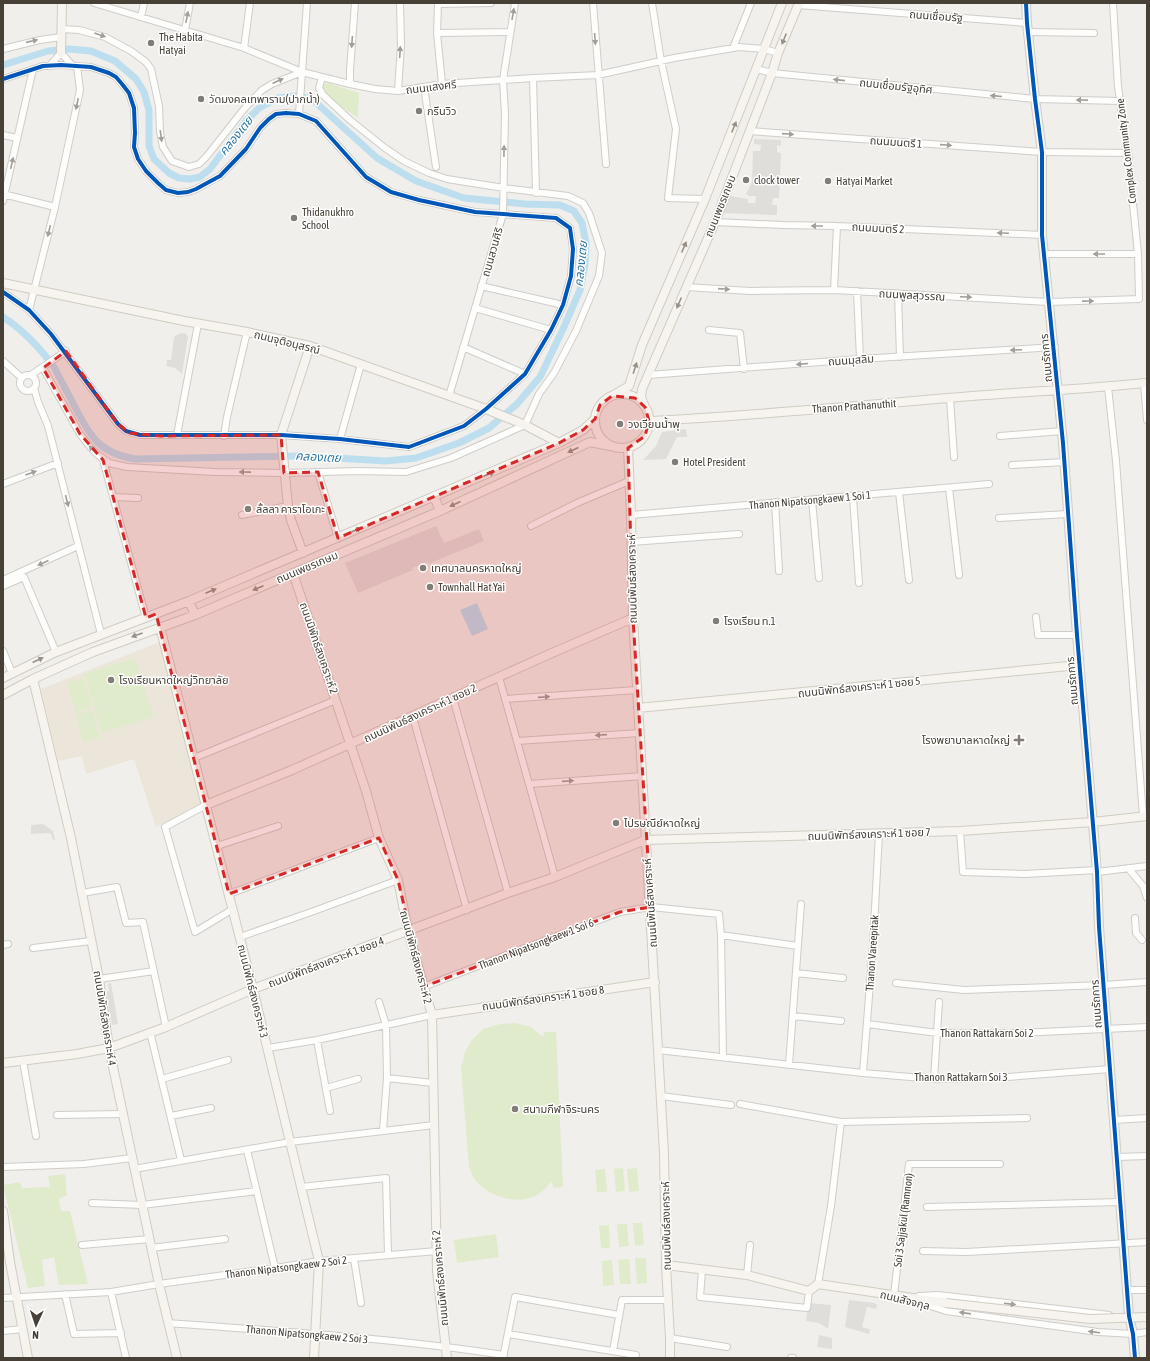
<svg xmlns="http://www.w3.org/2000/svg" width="1150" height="1361" viewBox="0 0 1150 1361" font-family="'Asap Condensed','Noto Sans Thai',sans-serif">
<rect width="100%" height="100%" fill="#f1efeb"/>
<path fill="#ece6da" d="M162,641L206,804L156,827L134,759L86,774L82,756L58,761L41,689Z"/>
<path fill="#e0ebcb" d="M328,83L359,93L358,118L327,96L321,86L323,84Z
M135,658L154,717L102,733L84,674Z
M83,678L92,707L76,712L67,683Z
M93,710L100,738L83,742L76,714Z
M516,1023L531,1027L543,1037L544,1032H556L563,1187L553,1188L552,1181C547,1187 541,1194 533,1197C513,1204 489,1196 476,1181C472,1177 471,1171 469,1167L461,1068L465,1052L472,1040L483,1029L500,1024Z
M623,1168L625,1191L616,1192L614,1169Z
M637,1168L639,1191L629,1192L627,1169Z
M605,1169L607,1192H597L595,1170Z
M65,1174L67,1195L59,1199L61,1211H70L88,1284L59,1285L54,1257L42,1260L45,1286L28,1288L3,1185L20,1182L22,1188L50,1187L48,1176Z
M633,1223H642L644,1245L635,1246Z
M617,1224H627L629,1246L619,1247Z
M609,1225L610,1248H601L599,1226Z
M496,1234L499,1257L457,1263L454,1240Z
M635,1258H646L647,1283L637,1284Z
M629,1259L631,1284H620L618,1260Z
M612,1260L614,1285L603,1286L602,1261Z"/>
<path fill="#e0dedb" d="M754,139L781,140V146L777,145V152L781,153L779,198H773L772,205H777V215L720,213L730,196L748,199V203H755L756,196H749L746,194L752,182L753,151H760L761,145L754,144Z
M185,333L188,336L182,374L175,368L166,366L167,360H171L174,337L178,334Z
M686,429L687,437H677L666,459L643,460L656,446L662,432Z
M436,526L444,543L479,529L484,541L428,564L427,562L412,568L413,570L358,593L345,563Z
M43,824L53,831L55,840H53L51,834L48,833L31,834V825Z
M111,983L118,1024L112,1025L106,992L109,991L108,984Z
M849,1300L875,1303L877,1305L876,1309L867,1307L862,1327L870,1329L869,1334L845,1327Z
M808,1303L831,1305L828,1329L819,1323L806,1321Z
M819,1335L832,1338V1349L817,1347Z"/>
<path fill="#bcdeee" d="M477,603L488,629L472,636L460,610Z"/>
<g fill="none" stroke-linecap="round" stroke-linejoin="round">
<path stroke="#bcdeee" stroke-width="7" d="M3,65L48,51L69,49L91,51L115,61L136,79L144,92L149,110V146L154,159L169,173L179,178L190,179L200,177L210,169L246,121L259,108L278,98L296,96L312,99L377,158L416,181L464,198L525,204L560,205L574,211L582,223L586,243L585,265L580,290L563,329L540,377L517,404L489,428L459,443L416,458L386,461L302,456L135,459C100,453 91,438 76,409C69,395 61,381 54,367C40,348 23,330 3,317"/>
<defs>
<path id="street" d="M94,3L244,48L302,72L350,84L375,89L398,91L442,84L533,78L598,75L674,58L739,47L764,49L778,53
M438,3L437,33L442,84
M593,3L606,164
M652,3L661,61L676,129L668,198L705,199
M438,4L491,3
M798,5L1027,23
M141,17L144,3
M61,29L79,30L105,37L131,51L146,62L151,69L159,106L160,132L163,147L172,161L189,167L199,164L207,156L244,109L262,90L272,84L302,72
M185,30L190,3
M1028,32L1094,33
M437,33L510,32
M244,48L250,3
M733,48L751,3
M3,49L40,40L61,37
M49,66L61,53L72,65
M757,69L772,73L1035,99L1121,101
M533,78L536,193
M3,79L43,66L61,65L91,67L109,73L116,77L122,84L129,93L134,108L135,133L134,147L138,159L146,171L158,183L166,190L178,193L188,192L196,189L220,176L246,149L260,128L269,119L276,114L286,113L299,114L316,121L366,177L391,192L419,200L475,212L556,218L570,228L573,249L571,276L563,305L551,330L525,374L486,409L464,426L409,447L340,439L281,435H140L126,431L118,424L51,334L29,310L3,292
M350,84V70L355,3
M424,87L436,167
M398,91L401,45L400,3
M299,114L307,3
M749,131L1042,152L1128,153
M3,135L17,138
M3,194L55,207
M3,201L33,69
M715,222L783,225L837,226L1042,235
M1045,254H1138
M481,286L563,305
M686,287L750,291L834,290L1049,302L1139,299L1138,254L1128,153L1118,87L1113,3
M834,290L837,226
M857,291L860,359
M898,294L900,357
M475,308L551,330
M29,310L55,207L80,90L77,66
M709,330L740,333L744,369
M463,347L525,374
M3,361L22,378
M43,368L80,434L90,447L97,454L109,463L127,467L215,472L284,473L357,471L406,472L451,458L525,425L539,394L554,373L576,331L599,276L602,253L589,213L583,203L568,196L504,188L447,179L429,173L404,161L385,148L350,120L323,95L319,88L322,77
M31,375L66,351
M648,375L860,359L1055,347
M20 383a8 8 0 1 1 16 0a8 8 0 1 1-16 0Z
M1144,383L1147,420
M1108,387L1116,461L1143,816
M34,388L38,402L48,426L101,634
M449,396L503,214L505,114L503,80L515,3
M950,398L954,457
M177,435L198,324
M224,436L227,417L247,332
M1000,436L1062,431
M340,439L361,364
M103,460L146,618
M1012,465L1065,462
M318,472L338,538
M3,484L58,463
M949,488L959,575
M899,492L909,580
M113,497L138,498
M853,497L859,583
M812,500L819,578
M775,502L779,571
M242,515L288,506
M631,515L989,484
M999,518L1068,514
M531,526L577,503L629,481
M631,542L739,534
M3,580L78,546
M3,586L24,577L56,652
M1036,617L1038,635H1077
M3,651L12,673
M499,677L555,877
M453,698L508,893
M505,699L637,690
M413,717L467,910
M517,741L640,733
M194,758L336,700
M529,784L643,776
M206,805L165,827L195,932L233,909
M960,831L963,872L1025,874L1097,870
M217,846L278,826
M1128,868L1143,886L1147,898
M1097,872L1147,866
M82,893L117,887L126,923L143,922L166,1027
M229,894L379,838
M1135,918L1136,933L1142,940
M240,937L314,911L398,880
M3,945L8,944
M33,948L91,941
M796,973L843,978
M99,979L154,971
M896,983L964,990L1104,985L1147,982
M423,987L620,912L651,907L719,914L721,935
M379,1002L386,1025L387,1078L383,1130
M793,1016L841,1021
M867,1024L938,1033H1020L1147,1027
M150,1032L181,1160
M317,1040L330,1111
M268,1048L317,1040L432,1015
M658,1050L863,1073L934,1079L994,1078L1110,1069
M723,1056L721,935L798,946
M23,1061L36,1136
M789,1065L801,904
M863,1073L873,945L879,834
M387,1078L433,1083
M162,1079L228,1060
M934,1079L939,1002
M326,1088L358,1079
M661,1096L731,1105
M740,1104L841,1122L1027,1118
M57,1115L123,1114
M171,1116L211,1108
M1114,1120L1147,1118
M247,1150L275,1268
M1117,1157L1147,1156
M3,1167L84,1164L132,1158
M134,1169L290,1142L434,1125
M301,1187L386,1178L388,1255
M92,1203L142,1205L257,1191
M927,1207L1121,1202
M82,1245L150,1239
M151,1248L225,1239
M923,1251L966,1252L1147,1242
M354,1259L361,1303
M702,1270L700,1297L807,1308L809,1291
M747,1275L750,1245
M818,1284L831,1206L841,1122
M1128,1290H1147
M111,1292L126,1358
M65,1294L74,1334L121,1333
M897,1296L894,1295L909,1164H1000
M919,1296L938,1295L1109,1315
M3,1298L111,1292L159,1284L275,1268L319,1261L437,1251
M915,1301L946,1311L1098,1332L1133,1334L1147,1332
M168,1323C280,1331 392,1338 504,1355
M3,1331L22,1329
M508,1334L636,1355
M670,1338L727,1347
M613,1351L622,1300H668
M503,1358L515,1297L619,1315
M791,1358H793"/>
<path id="secondary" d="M1026,3L1027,23L1035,99L1042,152V235L1063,443L1077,635L1097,872L1099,927L1129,1316L1133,1334L1135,1358
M61,53L62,3
M3,283L184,321L247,332L310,346L486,409L525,425L559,443
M595 421a27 27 0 1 1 54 0a27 27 0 1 1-54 0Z
M612,396L629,386L642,345L705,199L782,3
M645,407L641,397L642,389L715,222L772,73L778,53L799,3
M649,421C749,416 848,407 948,398C1013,392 1079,390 1144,383
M628,448L631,515L633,618L664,1153L666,1265L670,1338V1358
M434,496L440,511
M303,553L291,520L288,506L281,435L310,346
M293,573L366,791L379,838L398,880L408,931L432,1015L437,1271L447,1358
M189,601L195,615
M160,627L253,989L319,1261L314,1358
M3,678L56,652L189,601L559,443L583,430L595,419
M33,679L71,838L99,979L109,1048L159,1284L177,1358
M3,695L33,679L93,652L195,615L440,511L590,442L610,446
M638,708L1079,665
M206,805L292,770L552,653L633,618
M432,1015L655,982
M3,1063L77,1054L109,1048L166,1027L253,989L508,893L555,877L645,840L960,831L1093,822L1147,816
M3,1211L10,1262L28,1358
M666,1265L747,1275L809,1291L818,1284L946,1303"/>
</defs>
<use href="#street" stroke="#cfcdc8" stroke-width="8"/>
<use href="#secondary" stroke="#d0ccc2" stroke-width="10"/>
<use href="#street" stroke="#fdfdfc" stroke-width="6"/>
<use href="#secondary" stroke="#f7f4ef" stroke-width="8"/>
<defs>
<path id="secondary-bridge" d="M946,1303L1090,1319L1147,1317"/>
</defs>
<use href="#secondary-bridge" stroke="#d0ccc2" stroke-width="10" stroke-linecap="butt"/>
<use href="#secondary-bridge" stroke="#f7f4ef" stroke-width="8"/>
<defs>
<path id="cycleway" d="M1026,3L1027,23L1035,99L1042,152V235L1063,443L1077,635L1097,872L1099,927L1129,1316L1133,1334L1135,1358
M3,79L43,66L61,65L91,67L109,73L116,77L122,84L129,93L134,108L135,133L134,147L138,159L146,171L158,183L166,190L178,193L188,192L196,189L220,176L246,149L260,128L269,119L276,114L286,113L299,114L316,121L366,177L391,192L419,200L475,212L556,218L570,228L573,249L571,276L563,305L551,330L525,374L486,409L464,426L409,447L340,439L281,435H140L126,431L118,424L51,334L29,310L3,292"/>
</defs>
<use href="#cycleway" stroke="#fff" stroke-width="6"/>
<use href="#cycleway" stroke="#0057b8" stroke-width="4"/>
</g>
<defs><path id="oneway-solid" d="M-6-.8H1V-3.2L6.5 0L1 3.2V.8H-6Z"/></defs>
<g fill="#a29e9a">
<use href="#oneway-solid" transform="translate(513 14) rotate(-80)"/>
<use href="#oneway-solid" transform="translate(187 17) rotate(-79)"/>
<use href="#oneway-solid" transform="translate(100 35) rotate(19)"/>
<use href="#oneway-solid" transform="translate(595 39) rotate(86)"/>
<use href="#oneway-solid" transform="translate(32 41) rotate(-13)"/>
<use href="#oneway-solid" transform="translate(352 42) rotate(94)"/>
<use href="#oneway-solid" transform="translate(400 52) rotate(-87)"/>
<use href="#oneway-solid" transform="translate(839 80) rotate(-174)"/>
<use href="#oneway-solid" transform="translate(278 81) rotate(-24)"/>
<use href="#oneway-solid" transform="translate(996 96) rotate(-175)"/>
<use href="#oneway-solid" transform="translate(1082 100) rotate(-179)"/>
<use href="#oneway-solid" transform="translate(77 104) rotate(102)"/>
<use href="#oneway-solid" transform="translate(788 134) rotate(4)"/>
<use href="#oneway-solid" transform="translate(161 136) rotate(82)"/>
<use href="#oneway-solid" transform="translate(946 145) rotate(4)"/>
<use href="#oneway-solid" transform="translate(504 151) rotate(-89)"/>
<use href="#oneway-solid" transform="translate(12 163) rotate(-77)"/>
<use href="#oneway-solid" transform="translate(817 226) rotate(-180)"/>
<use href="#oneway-solid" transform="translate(49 231) rotate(104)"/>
<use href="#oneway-solid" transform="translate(1003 233) rotate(-177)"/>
<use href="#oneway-solid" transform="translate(1099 254) rotate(-180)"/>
<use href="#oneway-solid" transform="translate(724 289) rotate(4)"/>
<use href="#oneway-solid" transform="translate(966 297) rotate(3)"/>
<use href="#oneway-solid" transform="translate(1088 301) rotate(-1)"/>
<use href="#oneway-solid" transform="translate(1016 350) rotate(177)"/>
<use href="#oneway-solid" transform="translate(802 364) rotate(175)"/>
<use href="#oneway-solid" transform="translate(93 450) rotate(-134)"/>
<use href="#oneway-solid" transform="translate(245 472) rotate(-179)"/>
<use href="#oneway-solid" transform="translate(31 473) rotate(-20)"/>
<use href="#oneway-solid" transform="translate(67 501) rotate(76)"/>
<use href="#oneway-solid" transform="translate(43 563) rotate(156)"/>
<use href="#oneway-solid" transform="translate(544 697) rotate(-4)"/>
<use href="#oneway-solid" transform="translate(601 735) rotate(176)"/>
<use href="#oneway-solid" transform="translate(568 781) rotate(-4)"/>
<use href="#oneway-solid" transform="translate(1010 1304) rotate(7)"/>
<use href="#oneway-solid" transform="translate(965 1313) rotate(-172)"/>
<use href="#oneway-solid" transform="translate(1094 1332) rotate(-173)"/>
</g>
<g fill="#96918a">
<use href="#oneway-solid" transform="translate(784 39) rotate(112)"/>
<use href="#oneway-solid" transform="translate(734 127) rotate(-68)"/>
<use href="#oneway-solid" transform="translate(684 247) rotate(-67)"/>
<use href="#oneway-solid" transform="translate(679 303) rotate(113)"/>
<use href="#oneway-solid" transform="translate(635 368) rotate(-72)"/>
<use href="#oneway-solid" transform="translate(573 450) rotate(155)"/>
<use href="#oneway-solid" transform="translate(489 474) rotate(-23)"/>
<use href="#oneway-solid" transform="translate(455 504) rotate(155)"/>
<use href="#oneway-solid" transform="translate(356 530) rotate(-23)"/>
<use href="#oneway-solid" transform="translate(258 588) rotate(157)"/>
<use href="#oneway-solid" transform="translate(211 591) rotate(-23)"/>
<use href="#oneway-solid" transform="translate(137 635) rotate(160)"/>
<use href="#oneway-solid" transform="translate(38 660) rotate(-25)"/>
</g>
<path fill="#d62828" fill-opacity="0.2" stroke="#d62828" stroke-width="3" stroke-dasharray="8 5" stroke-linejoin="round" d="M66,351L118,424L130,433L161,436L281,435L284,473L318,472L338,538L559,443L583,430L595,419L600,405L612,396L635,398L645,407L649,421L645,436L628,448L633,618L651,907L620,912L423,987L398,880L379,838L229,894L156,614L146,618L103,460L80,434L43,368Z"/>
<g fill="#827d76" stroke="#fff" stroke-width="1.5">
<circle cx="151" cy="43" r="4"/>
<circle cx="201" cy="99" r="4"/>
<circle cx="419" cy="111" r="4"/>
<circle cx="746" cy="180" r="4"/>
<circle cx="828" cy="181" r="4"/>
<circle cx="294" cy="218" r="4"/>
<circle cx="620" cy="424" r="4"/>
<circle cx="675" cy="462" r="4"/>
<circle cx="248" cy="509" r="4"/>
<circle cx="423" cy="568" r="4"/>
<circle cx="430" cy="587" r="4"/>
<circle cx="716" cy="621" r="4"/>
<circle cx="111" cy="680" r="4"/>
<path d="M1017 734h4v4h4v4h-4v4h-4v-4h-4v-4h4z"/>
<circle cx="616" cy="823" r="4"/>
<circle cx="515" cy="1109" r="4"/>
</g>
<g text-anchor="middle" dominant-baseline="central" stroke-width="3" stroke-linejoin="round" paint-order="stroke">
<g font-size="11" fill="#474037" stroke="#fff">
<text transform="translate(936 16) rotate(4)">ถนนเชื่อมรัฐ</text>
<text transform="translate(896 86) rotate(6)">ถนนเชื่อมรัฐอุทิศ</text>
<text transform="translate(431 87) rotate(-7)">ถนนเเสงศรี</text>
<text transform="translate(896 142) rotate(4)">ถนนมนตรี 1</text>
<text transform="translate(1126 151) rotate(-97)">Complex Community Zone</text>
<text transform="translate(720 206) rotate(-68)">ถนนเพชรเกษม</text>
<text transform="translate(878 228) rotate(3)">ถนนมนตรี 2</text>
<text transform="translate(492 252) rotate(-74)">ถนนสวนศิริ</text>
<text transform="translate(912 295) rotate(3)">ถนนพูลสุวรรณ</text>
<text transform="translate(287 342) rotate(14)">ถนนจุติอนุสรณ์</text>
<text transform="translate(1046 358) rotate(-95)">ถนนรัถการ</text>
<text transform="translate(851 360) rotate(-4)">ถนนมุสลิม</text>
<text transform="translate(854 406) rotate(-4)">Thanon Prathanuthit</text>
<text transform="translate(810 500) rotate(-5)">Thanon Nipatsongkaew 1 Soi 1</text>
<text transform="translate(307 567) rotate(-23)">ถนนเพชรเกษม</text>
<text transform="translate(632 579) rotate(-91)">ถนนนิพันธ์สงเคราะห์</text>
<text transform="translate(319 648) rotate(71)">ถนนนิพัทธ์สงเคราะห์ 2</text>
<text transform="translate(1072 681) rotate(-95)">ถนนรัถการ</text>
<text transform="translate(859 687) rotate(-6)">ถนนนิพัทธ์สงเคราะห์ 1 ซอย 5</text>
<text transform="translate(420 713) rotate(-25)">ถนนนิพันธ์สงเคราะห์ 1 ซอย 2</text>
<text transform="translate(869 834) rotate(-2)">ถนนนิพัทธ์สงเคราะห์ 1 ซอย 7</text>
<text transform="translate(650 903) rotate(-94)">ถนนนิพันธ์สงเคราะห์</text>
<text transform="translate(536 944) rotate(-21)">Thanon Nipatsongkaew 1 Soi 6</text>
<text transform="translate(872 953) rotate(-86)">Thanon Vareepitak</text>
<text transform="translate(416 957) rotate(75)">ถนนนิพัทธ์สงเคราะห์ 2</text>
<text transform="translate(326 962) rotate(-21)">ถนนนิพัทธ์สงเคราะห์ 1 ซอย 4</text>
<text transform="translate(253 991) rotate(76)">ถนนนิพัทธ์สงเคราะห์ 3</text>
<text transform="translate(543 998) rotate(-8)">ถนนนิพัทธ์สงเคราะห์ 1 ซอย 8</text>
<text transform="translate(1096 1004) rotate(-94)">ถนนรัถการ</text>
<text transform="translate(105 1018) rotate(81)">ถนนนิพัทธ์สงเคราะห์ 4</text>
<text x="987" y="1033">Thanon Rattakarn Soi 2</text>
<text x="961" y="1077">Thanon Rattakarn Soi 3</text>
<text transform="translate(903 1220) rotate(-83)">Soi 3 Sajjakul (Ramnon)</text>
<text transform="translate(666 1226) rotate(-91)">ถนนนิพันธ์สงเคราะห์</text>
<text transform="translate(286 1267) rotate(-7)">Thanon Nipatsongkaew 2 Soi 2</text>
<text transform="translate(440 1278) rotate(-95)">ถนนนิพัทธ์สงเคราะห์ 2</text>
<text transform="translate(905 1300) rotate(14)">ถนนสัจจกุล</text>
<text transform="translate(307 1334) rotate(5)">Thanon Nipatsongkaew 2 Soi 3</text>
</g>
<g font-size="11" fill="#474037" stroke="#fff" text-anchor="start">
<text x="159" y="37">The Habita<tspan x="159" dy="13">Hatyai</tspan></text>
<text x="209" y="99">วัดมงคลเทพาราม(ปากน้ำ)</text>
<text x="427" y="111">กรีนวิว</text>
<text x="754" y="180">clock tower</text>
<text x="836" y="181">Hatyai Market</text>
<text x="302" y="212">Thidanukhro<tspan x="302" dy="13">School</tspan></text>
<text x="628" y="424">วงเวียนน้ำพุ</text>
<text x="683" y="462">Hotel President</text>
<text x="256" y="509">ลั้ลลา คาราโอเกะ</text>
<text x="431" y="568">เทศบาลนครหาดใหญ่</text>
<text x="438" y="587">Townhall Hat Yai</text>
<text x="724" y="621">โรงเรียน ท.1</text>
<text x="119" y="680">โรงเรียนหาดใหญ่วิทยาลัย</text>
<text x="1010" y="740" text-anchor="end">โรงพยาบาลหาดใหญ่</text>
<text x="624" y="823">ไปรษณีย์หาดใหญ่</text>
<text x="523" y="1109">สนามกีฬาจิระนคร</text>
</g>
<g font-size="12" font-style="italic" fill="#2d78a4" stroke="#fff">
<text transform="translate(236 136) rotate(-51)">คลองเตย</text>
<text transform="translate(581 264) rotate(-84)">คลองเตย</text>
<text transform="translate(318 457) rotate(3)">คลองเตย</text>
</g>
</g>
<rect width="1150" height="1361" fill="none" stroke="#474037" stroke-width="8"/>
<g transform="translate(36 1325) rotate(183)" stroke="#ffffff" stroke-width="3" paint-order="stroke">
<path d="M0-3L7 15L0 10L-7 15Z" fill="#474037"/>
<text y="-6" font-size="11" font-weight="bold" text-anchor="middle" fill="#474037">N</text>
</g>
</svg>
